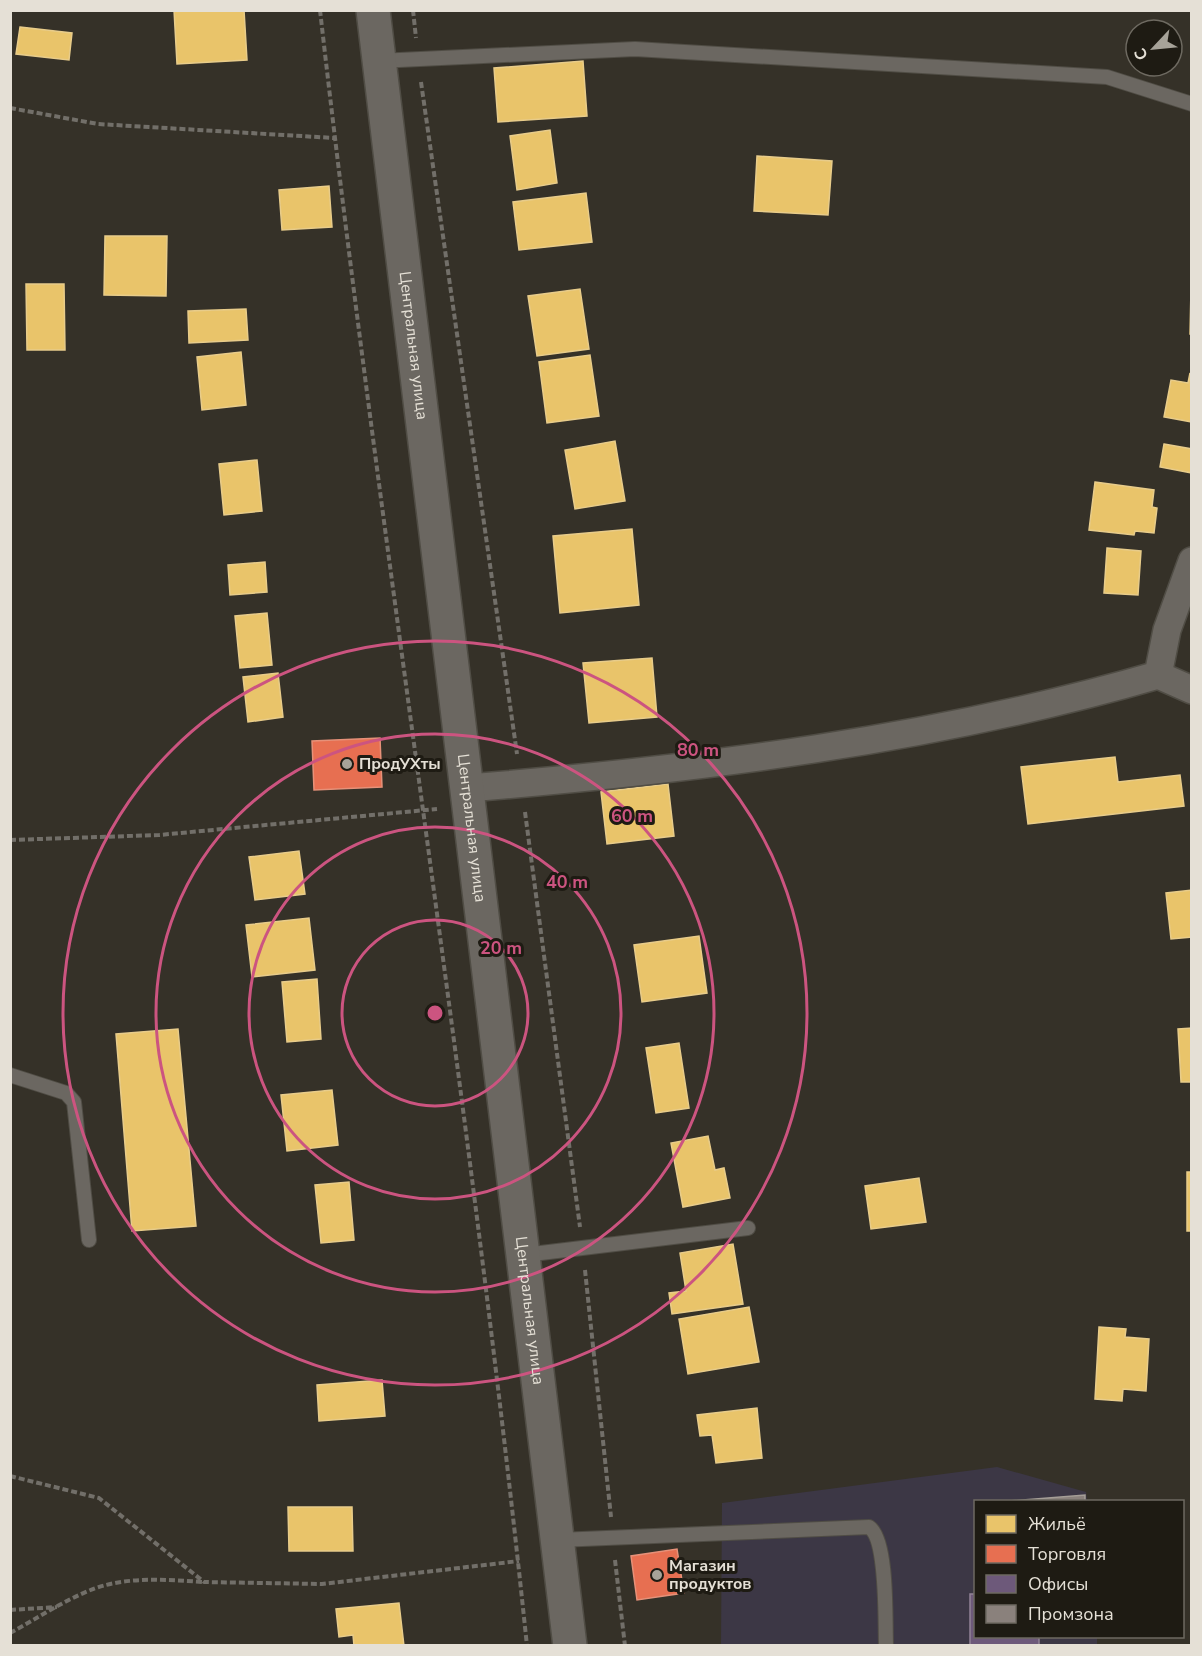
<svg xmlns="http://www.w3.org/2000/svg" width="1202" height="1656" viewBox="0 0 1202 1656" font-family="'Nunito Sans',sans-serif">
<rect width="100%" height="100%" fill="#353128"/>
<path fill="#3c3745" d="M997,1467L1086,1492L1087,1501L976,1502V1636L1097,1637V1645L721,1646L722,1503Z"/>
<path fill="#e9c46a" stroke="#e8cc8a" stroke-width="1.5" d="M174,10H244L247,60L177,64Z
M20,27L72,33L69,60L16,54Z
M583,61L587,116L498,122L494,68Z
M550,130L557,183L517,190L510,136Z
M757,156L832,161L828,215L754,211Z
M329,186L332,227L282,230L279,190Z
M586,193L592,242L519,250L513,202Z
M105,236H167L166,296L104,295Z
M26,284H64L65,350H27Z
M580,289L589,349L537,356L528,296Z
M1191,289H1192V334H1190Z
M246,309L248,340L189,343L188,311Z
M241,352L246,405L202,410L197,357Z
M590,355L599,416L547,423L539,362Z
M1190,373L1192,422L1164,417L1171,380L1188,383Z
M615,441L625,501L575,509L565,450Z
M1164,444L1192,449V473L1160,467Z
M257,460L262,511L224,515L219,464Z
M1095,482L1154,490L1152,507L1157,508L1154,533L1135,531L1134,535L1089,530Z
M632,529L639,605L560,613L553,536Z
M1107,548L1141,551L1138,595L1104,593Z
M265,562L267,592L230,595L228,565Z
M267,613L272,665L240,668L235,616Z
M652,658L657,717L589,723L583,663Z
M278,673L283,717L248,722L243,677Z
M1115,757L1118,782L1180,775L1184,806L1028,824L1021,767Z
M668,784L674,836L607,844L601,792Z
M299,851L305,894L255,900L249,857Z
M1192,890V937L1171,939L1166,893Z
M309,918L315,970L252,977L246,925Z
M699,936L707,993L642,1002L634,945Z
M317,979L321,1039L287,1042L282,982Z
M1192,1028V1082H1181L1178,1029Z
M178,1029L196,1226L132,1231L116,1034Z
M679,1043L689,1108L656,1113L646,1048Z
M332,1090L338,1145L287,1151L281,1095Z
M708,1136L715,1170L724,1168L730,1198L683,1207L671,1143Z
M1187,1172H1192V1231H1187Z
M919,1178L926,1222L871,1229L865,1186Z
M349,1182L354,1240L321,1243L315,1185Z
M733,1244L743,1304L672,1314L669,1293L686,1291L680,1253Z
M749,1307L759,1362L688,1374L679,1319Z
M1099,1327L1126,1329L1125,1337L1149,1339L1146,1391L1123,1389L1122,1401L1095,1399Z
M382,1380L385,1416L319,1421L317,1385Z
M757,1408L762,1458L716,1463L712,1435L700,1436L697,1415Z
M288,1507H352L353,1551H289Z
M399,1603L404,1646H354L353,1635L339,1637L336,1609Z"/>
<path fill="#e76f51" stroke="#e69179" stroke-width="1.5" d="M380,738L382,787L314,790L312,741Z
M677,1549L684,1593L637,1600L631,1556Z"/>
<path fill="#6d597a" stroke="#918296" stroke-width="1.5" d="M970,1594H976V1636H1039V1646H970Z"/>
<path fill="#8a817c" stroke="#a59e97" stroke-width="1.5" d="M1085,1495V1502H996Z"/>
<g fill="none" stroke-linecap="round" stroke-linejoin="round">
<defs>
<path id="service" d="M378,61L635,49L1107,77L1192,104
M10,1075L66,1093L74,1102L89,1240
M524,1255L748,1228
M558,1540L869,1527C888,1539 885,1621 886,1645"/>
<path id="minor" d="M1158,675L1167,630L1192,561
M468,788C700,769 934,740 1158,675L1192,690"/>
<g id="secondary">
<path id="s1" d="M373,10L570,1646"/>
</g>
</defs>
<use href="#service" stroke="#504d45" stroke-width="16"/>
<use href="#minor" stroke="#504d45" stroke-width="30"/>
<use href="#secondary" stroke="#504d45" stroke-width="36"/>
<path stroke="#726f69" stroke-width="4" stroke-dasharray="6 3" stroke-linecap="butt" d="M320,10C382,556 470,1099 527,1646
M413,10L416,38
M421,82L517,754
M10,108L98,124L334,138
M525,812L580,1227
M10,840L159,835L437,809
M585,1270L611,1517
M10,1476L99,1498L204,1582L322,1584L519,1561
M615,1560L625,1646
M10,1610L57,1607
M10,1633C38,1618 77,1592 106,1585C138,1577 170,1580 203,1582"/>
<use href="#service" stroke="#6b6761" stroke-width="14"/>
<use href="#minor" stroke="#6b6761" stroke-width="27"/>
<use href="#secondary" stroke="#6b6761" stroke-width="33"/>
</g>
<g fill="none" stroke="#cc5480" stroke-width="3">
<circle cx="435" cy="1013" r="93"/>
<circle cx="435" cy="1013" r="186"/>
<circle cx="435" cy="1013" r="279"/>
<circle cx="435" cy="1013" r="372"/>
</g>
<g fill="#a7a399" stroke="#1e1b13" stroke-width="2">
<circle cx="347" cy="764" r="6"/>
<circle cx="657" cy="1575" r="6"/>
</g>
<g text-anchor="middle" dominant-baseline="central" stroke-width="6" stroke-linejoin="round" paint-order="stroke">
<g font-size="16" fill="#e5e0d6" stroke="#1e1b13">
<text stroke="none"><textPath href="#s1" startOffset="338">Центральная улица</textPath></text>
<text stroke="none"><textPath href="#s1" startOffset="824">Центральная улица</textPath></text>
<text stroke="none"><textPath href="#s1" startOffset="1310">Центральная улица</textPath></text>
</g>
<g font-size="16" font-weight="bold" fill="#e5e0d6" stroke="#1e1b13" text-anchor="start">
<text x="359" y="764">ПродУХты</text>
<text x="669" y="1566">Магазин<tspan x="669" dy="18">продуктов</tspan></text>
</g>
</g>
<circle cx="435" cy="1013" r="9" fill="#cc5480" stroke="#1e1b13" stroke-width="3"/>
<g font-size="18" text-anchor="middle" font-weight="bold" fill="#cc5480" stroke="#1e1b13" stroke-width="6" stroke-linejoin="round" paint-order="stroke">
<text x="698" y="756">80 m</text>
<text x="632" y="822">60 m</text>
<text x="567" y="888">40 m</text>
<text x="501" y="954">20 m</text>
</g>
<rect width="1202" height="1656" fill="none" stroke="#e5e0d6" stroke-width="24"/>
<rect x="974" y="1500" width="210" height="138" fill="#1e1b13" stroke="#6e6a61" stroke-width="1.5"/>
<rect x="986" y="1515" width="30" height="18" fill="#e9c46a" stroke="#6e6a61" stroke-width="1.5"/>
<text x="1028" y="1530" font-size="18" fill="#e5e0d6">Жильё</text>
<rect x="986" y="1545" width="30" height="18" fill="#e76f51" stroke="#6e6a61" stroke-width="1.5"/>
<text x="1028" y="1560" font-size="18" fill="#e5e0d6">Торговля</text>
<rect x="986" y="1575" width="30" height="18" fill="#6d597a" stroke="#6e6a61" stroke-width="1.5"/>
<text x="1028" y="1590" font-size="18" fill="#e5e0d6">Офисы</text>
<rect x="986" y="1605" width="30" height="18" fill="#8a817c" stroke="#6e6a61" stroke-width="1.5"/>
<text x="1028" y="1620" font-size="18" fill="#e5e0d6">Промзона</text>
<g transform="translate(1154 48) rotate(244)"><circle r="28" fill="#1e1b13" stroke="#6e6a61" stroke-width="1.5"/>
<path d="M0-4.5L10 22L0 15L-10 22Z" fill="#a7a399"/>
<text y="-9" font-size="16" font-weight="bold" text-anchor="middle" fill="#e5e0d6">С</text>
</g>
</svg>
